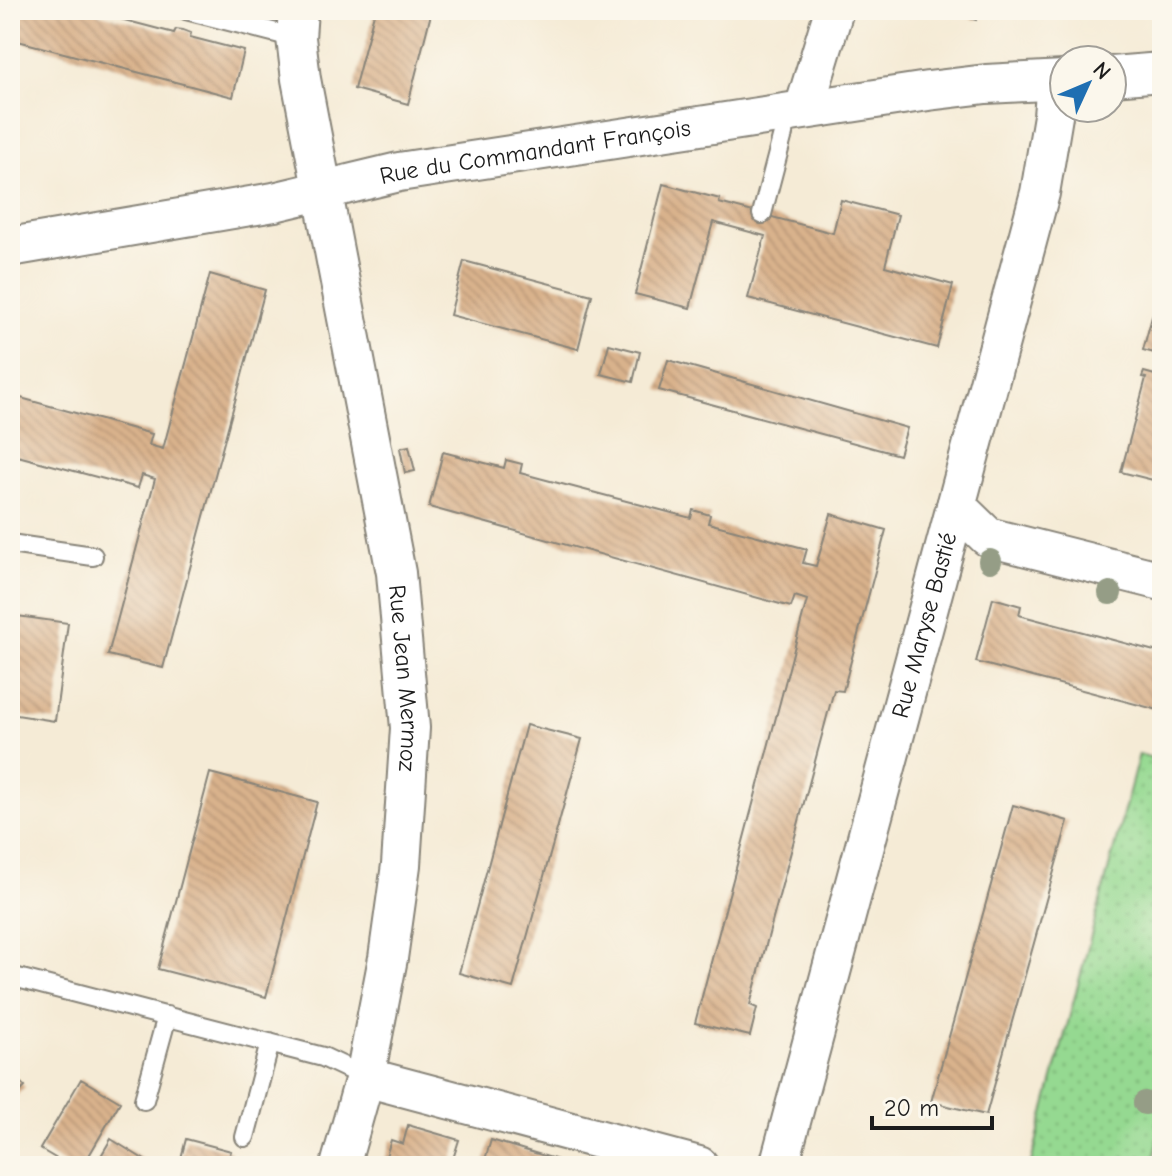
<svg xmlns="http://www.w3.org/2000/svg" width="1172" height="1176" viewBox="0 0 1172 1176" font-family="'Comic Neue',sans-serif">
<defs>
<pattern id="garden-dots" width="8" height="8" patternUnits="userSpaceOnUse" patternTransform="scale(2)"><rect width="8" height="8" fill="#95d991"/><path d="M2 2h.1M6 6h.1" fill="none" stroke="#80ba7c" stroke-width="1.8" stroke-linecap="round"/></pattern>
<pattern id="building-back-hatch" width="6" height="6" patternUnits="userSpaceOnUse" patternTransform="scale(2)"><rect width="6" height="6" fill="#d9b28c"/><path d="M-1 5l2 2M0 0l6 6M5-1l2 2" fill="none" stroke="#ba9878"/></pattern>
</defs>
<rect width="100%" height="100%" fill="#fbf7ec"/>
<filter id="ink" filterUnits="userSpaceOnUse"><feTurbulence type="fractalNoise" baseFrequency=".0125" numOctaves="2"/><feDisplacementMap in="SourceGraphic" scale="16" xChannelSelector="R" yChannelSelector="G"/><feConvolveMatrix kernelMatrix="1 2 1 2 8 2 1 2 1" color-interpolation-filters="sRGB"/></filter>
<filter id="wash" filterUnits="userSpaceOnUse"><feTurbulence type="fractalNoise" baseFrequency=".006" numOctaves="4" result="noise"/><feDisplacementMap in="SourceGraphic" scale="32" xChannelSelector="R" yChannelSelector="G"/><feGaussianBlur stdDeviation="1.8" result="paint"/><feColorMatrix in="noise" values="0 0 0 0 0 0 0 0 0 0 0 0 0 0 0 0 0 1.4 0 .05"/><feComposite in="paint" operator="in"/></filter>
<g filter="url(#wash)">
<rect width="100%" height="100%" fill="#f5ebd6"/>
<path fill="url(#garden-dots)" stroke="#587a56" stroke-width="2" d="M1139,754L1162,761V1127L1152,1166H1030Z"/>
<g id="blocks">
<path fill="url(#building-back-hatch)" d="M10,10H86L174,33L176,29L183,30L191,33L190,37L244,51L233,97L10,39Z
M375,10H432L408,104L354,89Z
M944,10H979L976,20Z
M663,184L720,199L719,203L833,233L841,200L898,215L885,266L953,285L937,348L748,298L765,236L713,222L690,308L635,294Z
M464,261L592,295L578,349L450,315Z
M210,274L265,290L163,668L108,655L155,479L142,475L138,488L10,454V395L152,434L149,445L163,449Z
M1159,291H1162V355L1143,350Z
M609,344L640,352L633,382L601,374Z
M668,360L907,428L899,455L659,390Z
M1144,372L1162,377V444L1153,480L1121,472L1146,378L1142,377Z
M409,446L415,471L405,473L400,448Z
M443,452L504,468L506,460L522,464L520,473L691,518L693,510L710,515L708,523L807,549L803,563L816,566L831,514L886,530L843,691L834,690L750,1005L757,1008L750,1036L695,1023L807,600L795,596L791,607L429,507Z
M993,598L1021,606L1019,615L1162,653V711L976,662Z
M10,615L68,623L55,721L10,714Z
M526,725L582,739L513,988L459,973Z
M210,773L317,802L266,997L158,969Z
M1013,805L1068,821L986,1115L931,1102Z
M10,1072L25,1087L10,1102Z
M81,1079L120,1102L83,1166H69L40,1149Z
M408,1125L459,1140L453,1159L473,1166H383L391,1140L403,1144Z
M111,1139L148,1162L146,1166H95Z
M186,1139L231,1151L227,1166H179Z
M491,1140L575,1165V1166H483Z"/>
</g>
</g>
<g filter="url(#ink)">
<use href="#blocks" fill-opacity="0" stroke="#888479" stroke-width="2"/>
<g fill="none" stroke-linecap="round" stroke-linejoin="round">
<defs>
<path id="lane" d="M186,10L296,38
M762,214L783,134L786,112
M10,544L93,556
M10,976L323,1057L365,1077
M144,1100L167,1016
M245,1137L270,1043"/>
<g id="street">
<path id="s1" d="M298,10L296,38L301,79L396,573L410,728L401,865L388,958L365,1077L340,1166"/>
<path d="M1112,76L1162,72"/>
<path d="M804,109L834,10"/>
<path id="s2" d="M10,247L274,202L399,172L928,91L986,84L1064,80"/>
<path d="M956,506L988,537L1162,581"/>
<path d="M365,1077L699,1166"/>
<path id="s3" d="M779,1166L1040,193L1053,116L1056,81"/>
</g>
</defs>
<use href="#lane" stroke="#888479" stroke-width="22"/>
<use href="#street" stroke="#888479" stroke-width="42"/>
<use href="#lane" stroke="#fff" stroke-width="18"/>
<use href="#street" stroke="#fff" stroke-width="38"/>
</g>
<g fill="#959d86">
<circle cx="990" cy="561" r="12"/>
<circle cx="1110" cy="593" r="12"/>
<circle cx="1145" cy="1103" r="12"/>
</g>
</g>
<g text-anchor="middle" dominant-baseline="central" stroke-width="8" stroke-linejoin="round" paint-order="stroke">
<g font-size="24" fill="#1c1c1c" stroke="#fbf7ec">
<text stroke="none"><textPath href="#s2" startOffset="534">Rue du Commandant François</textPath></text>
<text stroke="none"><textPath href="#s3" startOffset="560">Rue Maryse Bastié</textPath></text>
<text stroke="none"><textPath href="#s1" startOffset="678">Rue Jean Mermoz</textPath></text>
</g>
</g>
<rect width="1172" height="1176" fill="none" stroke="#fbf7ec" stroke-width="40"/>
<g transform="translate(1088 84) rotate(46)"><circle r="38" fill="#fbf7ec" stroke="#a29f99" stroke-width="2"/>
<path d="M0-6L14 30L0 20L-14 30Z" fill="#1f6fb2"/>
<text y="-12" font-size="22" font-weight="bold" text-anchor="middle" fill="#1c1c1c">N</text>
</g>
<path d="M872 1116v12h120v-12" fill="none" stroke="#1c1c1c" stroke-width="4"/>
<text x="884" y="1116" font-size="24" fill="#1c1c1c" stroke="#fbf7ec" stroke-width="6" paint-order="stroke">20 m</text>
</svg>
